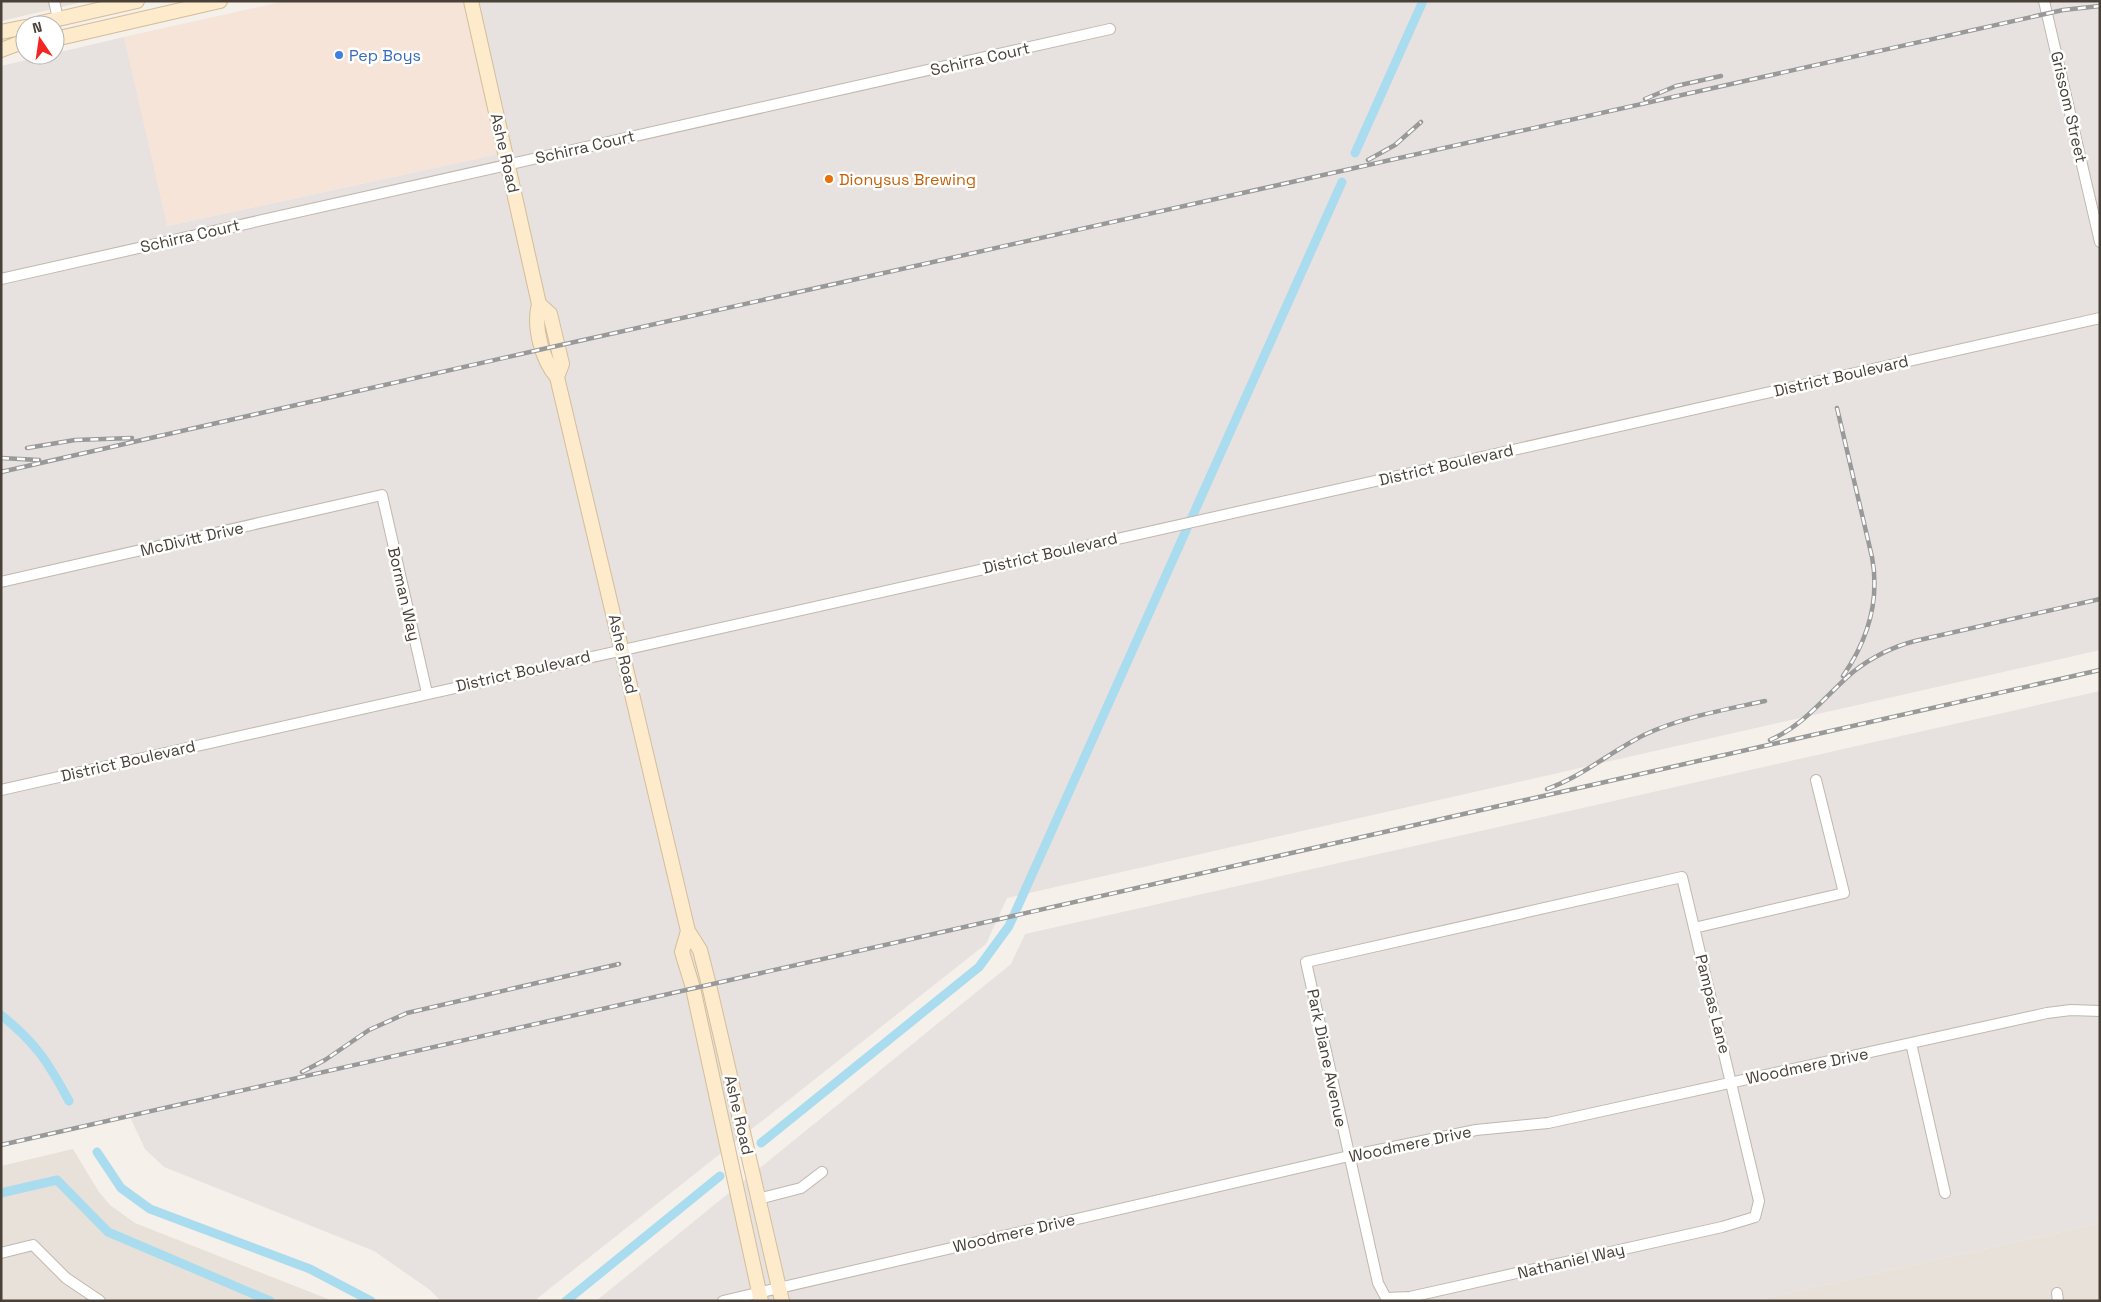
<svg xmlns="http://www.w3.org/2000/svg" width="2101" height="1302" viewBox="0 0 2101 1302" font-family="'Space Grotesk',sans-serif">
<rect width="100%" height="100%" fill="#f5f0ea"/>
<path fill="#e8e1d9" d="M1,1H87L1,21Z
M73,1149L99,1192L110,1205L135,1223L333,1301H1V1166Z
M2100,1223V1301H1752Z"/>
<path fill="#f5e4d7" d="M285,1H465L504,153L166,226L124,37Z"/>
<path fill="#e7e2df" d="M465,1H2100V650L1007,898L986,944L534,1301H441L430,1290L374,1251L164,1167L145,1149L129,1115L1,1144V66L124,37L167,226L504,153Z
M2100,691V1223L1752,1301H596L1011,964L1025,934Z"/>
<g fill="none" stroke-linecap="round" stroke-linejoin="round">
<path stroke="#a9dcef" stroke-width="9" d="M1355,153L1423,1
M1,1015C36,1043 48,1062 69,1101
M761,1143L979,967L1009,926L1342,182
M97,1152L121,1188L150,1209L310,1269L371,1301
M1,1193L57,1180L108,1232L270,1301
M566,1301L720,1176"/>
<defs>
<path id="street" d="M54,1L58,19
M2044,1L2100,242
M1,279L1110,29
M1,582L382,495L427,693
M1,790L2100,318
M1682,877L1759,1201L1755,1217L1722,1227L1410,1297L1386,1298L1378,1283L1306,962Z
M1694,928L1844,893L1816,780
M1911,1043L1945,1193
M758,1199L801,1188L822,1172
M1,1253L33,1245L66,1278L100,1301
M2057,1293L2058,1301
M723,1301L1349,1156L1476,1130L1548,1123L2047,1013L2071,1010L2100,1011"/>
<path id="secondary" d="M471,1L539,304C533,327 542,360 557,377L688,931L700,950L709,985L782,1301
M32,25L137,1
M1,32L25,27
M55,39L220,1
M1,50L25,41
M539,304L550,314L562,364L557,377
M688,931L682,952L693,988L761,1301"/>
</defs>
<use href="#street" stroke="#c0b7ad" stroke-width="12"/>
<use href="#secondary" stroke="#d3bd9b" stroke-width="16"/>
<use href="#street" stroke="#fff" stroke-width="10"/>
<use href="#secondary" stroke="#fdebcc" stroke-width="14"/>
<defs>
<path id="rail" d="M1645,99L1676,86L1721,76
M1368,160L1395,145L1421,122
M1837,408L1872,557C1880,600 1868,640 1843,676
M27,448L75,440L132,438
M1,458L39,460
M1,472L543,349L2063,10L2100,6
M1770,740C1805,725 1825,696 1853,672C1872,657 1892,647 1915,641L2100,599
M1547,789C1583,776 1610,752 1644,735C1682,717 1724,710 1765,701
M302,1072L325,1060L369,1030L407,1013L619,964
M1,1145L2100,670"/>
</defs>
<use href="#rail" stroke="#999" stroke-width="4.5"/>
<use href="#rail" stroke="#fff" stroke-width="2.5" stroke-dasharray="8" stroke-linecap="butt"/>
</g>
<circle fill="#3f7fe0" stroke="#fff" stroke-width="2" cx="339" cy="55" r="5"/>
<circle fill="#e8710a" stroke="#fff" stroke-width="2" cx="829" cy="179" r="5"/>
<g text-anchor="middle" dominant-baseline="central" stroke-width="5" stroke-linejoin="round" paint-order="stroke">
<g font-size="16" fill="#366cbe" stroke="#fff" text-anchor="start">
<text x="349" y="55">Pep Boys</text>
</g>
<g font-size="16" fill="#494038" stroke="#fff">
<text transform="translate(980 59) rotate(-13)">Schirra Court</text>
<text transform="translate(2069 107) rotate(77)">Grissom Street</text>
<text transform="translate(585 147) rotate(-13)">Schirra Court</text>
<text transform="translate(505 153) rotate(77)">Ashe Road</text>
<text transform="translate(190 236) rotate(-13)">Schirra Court</text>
<text transform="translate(1841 376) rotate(-13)">District Boulevard</text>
<text transform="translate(1446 465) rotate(-13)">District Boulevard</text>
<text transform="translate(192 539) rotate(-13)">McDivitt Drive</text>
<text transform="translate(1050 553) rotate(-13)">District Boulevard</text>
<text transform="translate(404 594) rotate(77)">Borman Way</text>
<text transform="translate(623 654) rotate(77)">Ashe Road</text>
<text transform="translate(523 671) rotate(-13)">District Boulevard</text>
<text transform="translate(128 761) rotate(-13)">District Boulevard</text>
<text transform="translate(1713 1004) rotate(76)">Pampas Lane</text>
<text transform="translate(1327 1058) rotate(78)">Park Diane Avenue</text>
<text transform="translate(1807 1066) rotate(-12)">Woodmere Drive</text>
<text transform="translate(739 1115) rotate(77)">Ashe Road</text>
<text transform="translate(1410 1144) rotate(-12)">Woodmere Drive</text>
<text transform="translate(1014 1233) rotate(-13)">Woodmere Drive</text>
<text transform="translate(1571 1261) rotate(-13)">Nathaniel Way</text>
</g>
<g font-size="16" fill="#c56008" stroke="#fff" text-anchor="start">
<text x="839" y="179">Dionysus Brewing</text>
</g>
</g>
<rect width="2101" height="1302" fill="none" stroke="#494038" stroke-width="5"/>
<g transform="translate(40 40) rotate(347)"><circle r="24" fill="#ffffff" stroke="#b6b3af"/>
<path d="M0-4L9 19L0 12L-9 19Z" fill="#f32623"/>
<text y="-8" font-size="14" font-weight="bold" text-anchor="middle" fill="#494038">N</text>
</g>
</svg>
